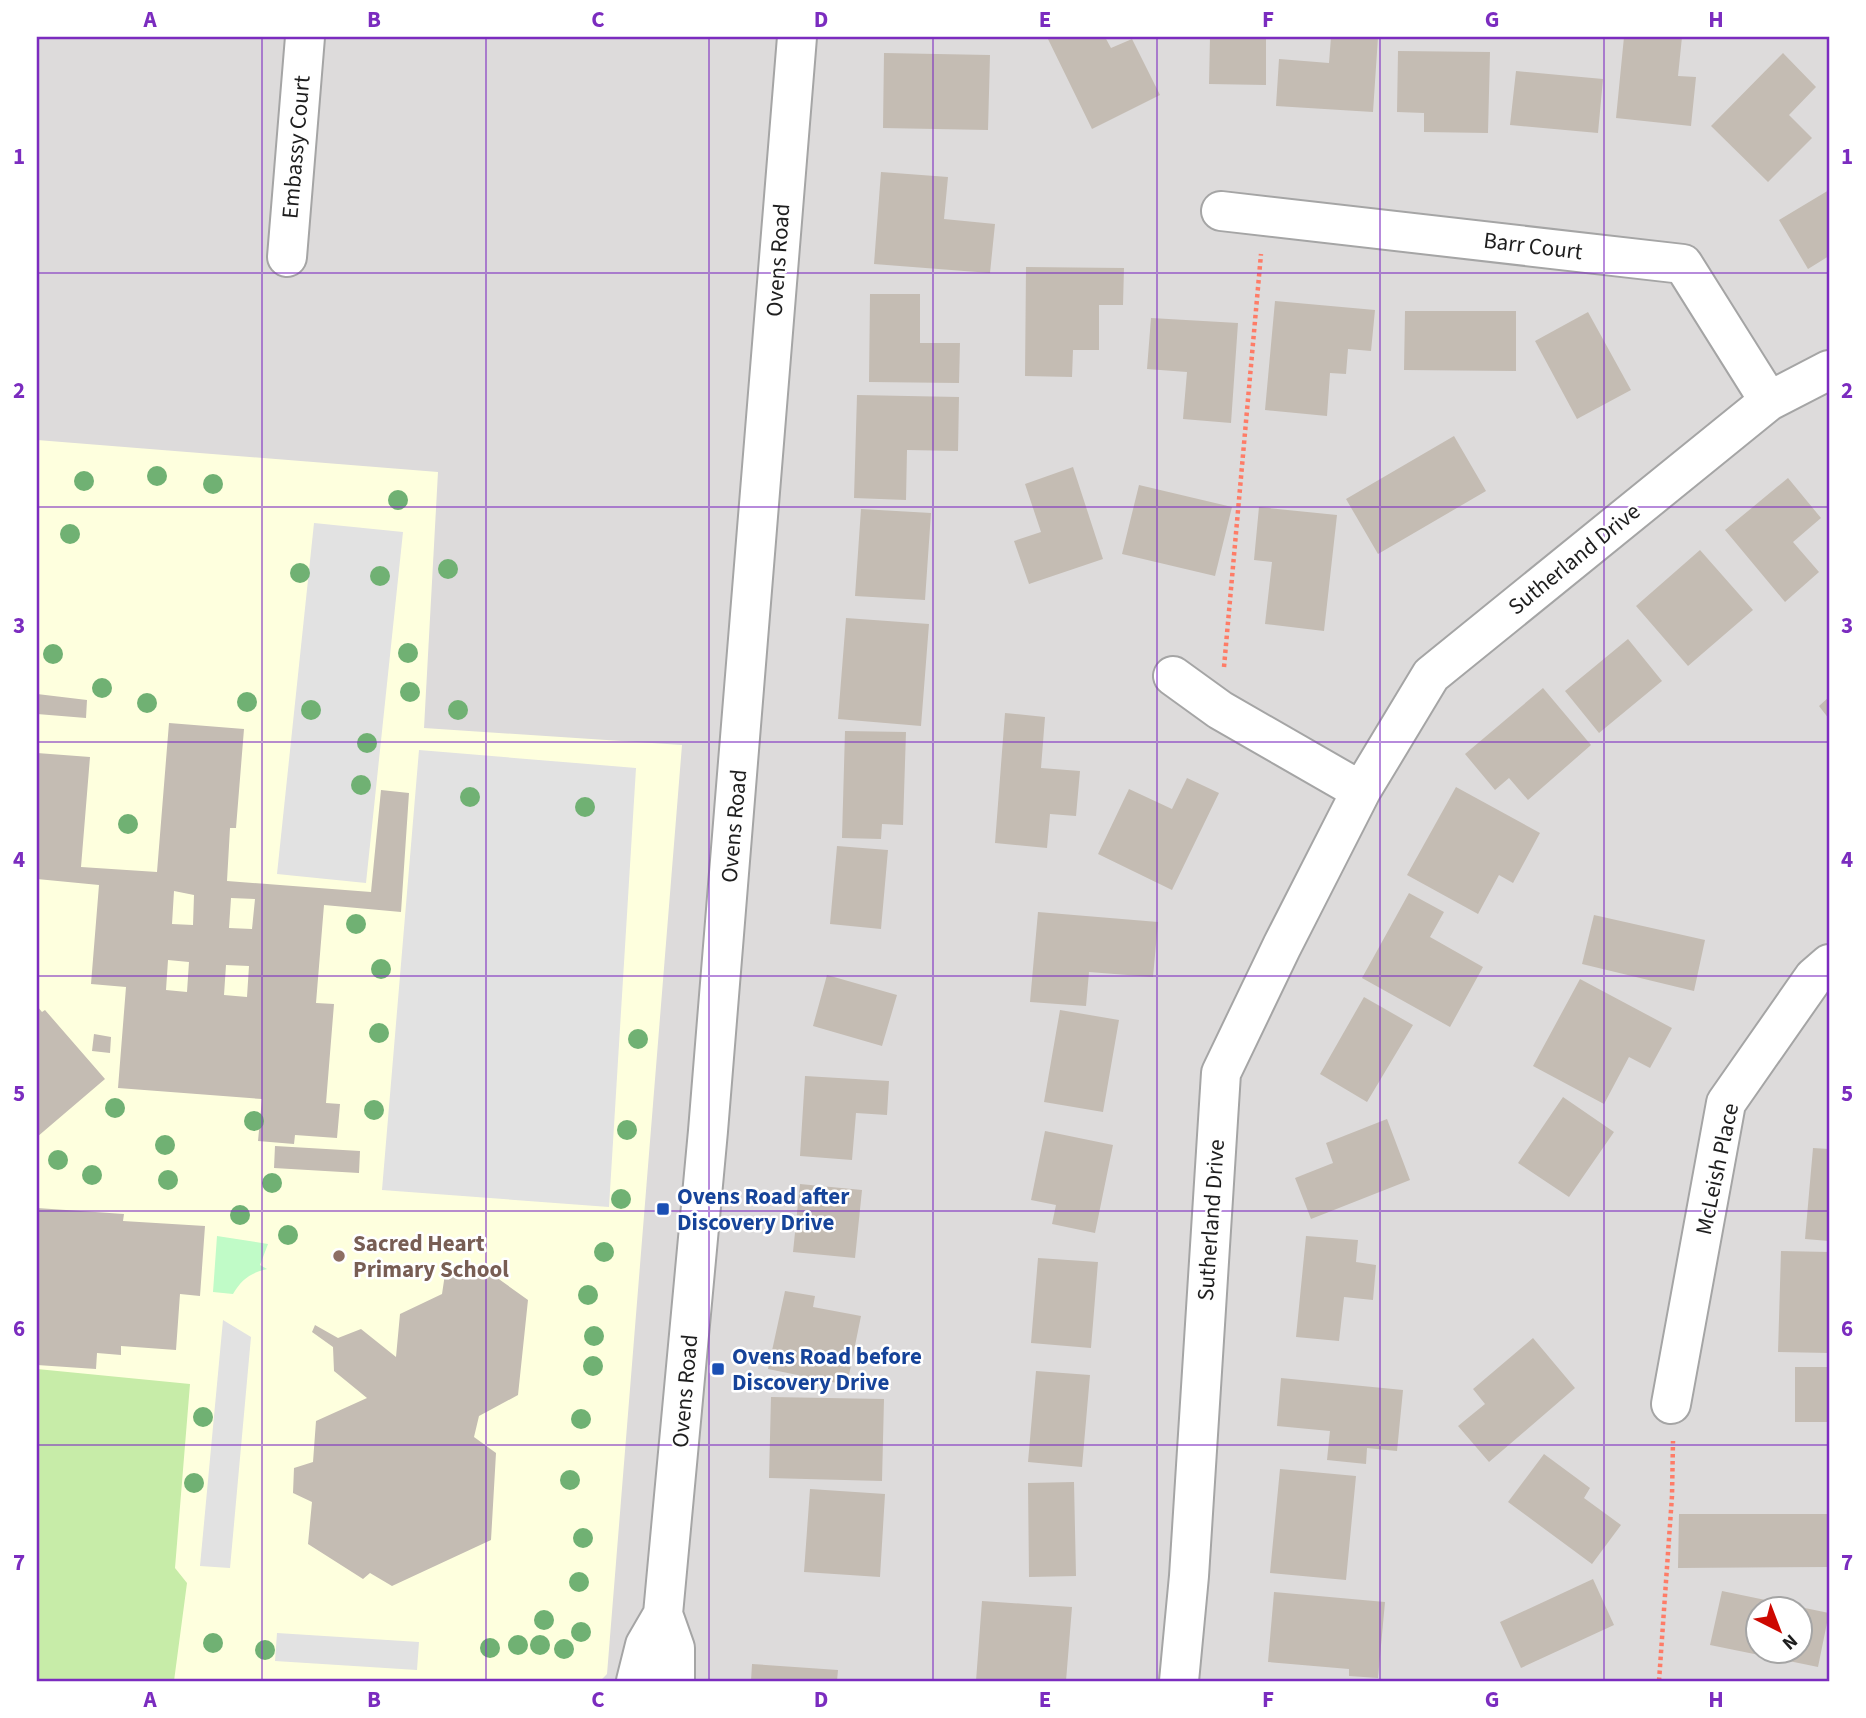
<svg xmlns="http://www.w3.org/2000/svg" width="1866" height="1718" viewBox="0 0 1866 1718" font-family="'Source Sans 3',sans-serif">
<rect width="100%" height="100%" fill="#f0ece4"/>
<path fill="#dddbdb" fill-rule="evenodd" d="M37,37H1829V1681H37ZM1758,1610H1800V1652H1758Z"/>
<path fill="#feffde" d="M37,440L438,472L424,728L682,745L607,1674L600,1681H37Z"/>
<path fill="#c7eca8" d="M37,1369L190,1384L175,1568L187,1583L174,1681H37Z"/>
<path fill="#c0fbc7" d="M217,1236L268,1244L260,1265L267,1269C250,1273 242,1279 233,1294L213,1292Z"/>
<path fill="#e2e2e2" d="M314,523L403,532L366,883L277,874Z
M419,750L636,768L609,1207L382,1190Z
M223,1320L251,1337L230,1568L200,1566Z
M277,1633L419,1642L417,1670L275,1661Z"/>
<path fill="#c4bcb3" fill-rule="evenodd" d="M1047,37H1105L1111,48L1132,39L1160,95L1092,129Z
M1210,37H1266V85L1209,84Z
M1331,37H1378L1373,112L1276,106L1279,59L1329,63Z
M1624,37H1682L1678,76L1696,77L1691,126L1616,118Z
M1398,51L1490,52L1488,133L1424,132V113L1397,112Z
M884,53L990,55L988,130L883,128Z
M1783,53L1816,87L1789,115L1812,138L1768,182L1711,126Z
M1516,71L1603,79L1598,133L1510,125Z
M881,172L948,177L944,219L995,224L990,273L874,264Z
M1829,190V256L1808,269L1779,220Z
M1026,267L1124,268L1123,305H1099V350H1073L1072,377L1025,376Z
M870,294H920V343H960L959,383L869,382Z
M1275,301L1375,310L1371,351L1348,349L1346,374L1330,373L1327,416L1265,410Z
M1405,311H1516V371L1404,370Z
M1588,312L1631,390L1577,419L1535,341Z
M1151,318L1238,323L1231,423L1183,419L1187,372L1147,369Z
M857,395L959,397L958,451L907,450L906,500L854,498Z
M1454,436L1486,491L1378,554L1346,499Z
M1073,467L1103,559L1029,584L1014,541L1041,532L1025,484Z
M1788,478L1821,518L1793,542L1819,572L1785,602L1725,530Z
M1139,485L1232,507L1215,576L1122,554Z
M1259,507L1337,515L1324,631L1265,624L1272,562L1254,560Z
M861,509L931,513L925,600L855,596Z
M1700,550L1753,610L1688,666L1636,606Z
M846,618L929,624L921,726L838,719Z
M1628,639L1662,681L1599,733L1565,691Z
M1543,688L1591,745L1528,800L1509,778L1495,790L1465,754Z
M37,694L87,700L86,718L37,714Z
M1829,697V719L1819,706Z
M1005,713L1045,717L1041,768L1080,771L1076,816L1050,814L1047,848L995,843Z
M169,723L244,729L236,828H230L227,881L371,892L381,790L409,793L401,912L324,905L316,1003L334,1004L326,1103L340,1104L337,1138L295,1135L294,1144L258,1141L262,1099L118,1088L126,987L91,984L99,885L37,879V753L90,757L81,867L157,872ZM174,891L194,895L193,925L172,924ZM231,898L255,899L252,929L229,928ZM168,960L189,962L187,992L166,990ZM226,965L249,966L247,997L224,995Z
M845,731L906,732L903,825L882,824L881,839L842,838Z
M1187,778L1219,793L1172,890L1098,854L1129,789L1172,809Z
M1456,787L1540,833L1513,883L1499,875L1478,914L1407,875Z
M837,846L888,850L881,929L830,924Z
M1409,893L1444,912L1430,937L1483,967L1450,1027L1362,978Z
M1038,912L1158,922L1153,977L1089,972L1086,1006L1030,1002Z
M1594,915L1705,940L1694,991L1582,964Z
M827,975L897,995L882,1046L813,1026Z
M1580,979L1672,1028L1650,1068L1629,1057L1604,1104L1533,1066Z
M1364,997L1413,1025L1367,1102L1320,1074Z
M37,1006L42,1012L45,1010L105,1079L37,1137Z
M1060,1010L1119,1020L1103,1112L1044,1102Z
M94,1034L111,1037L110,1053L92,1051Z
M805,1076L889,1081L887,1115L856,1113L852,1160L800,1156Z
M1563,1097L1614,1132L1569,1197L1518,1163Z
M1387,1119L1410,1180L1311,1219L1295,1178L1333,1163L1326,1143Z
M1045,1131L1113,1145L1095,1233L1052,1224L1056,1205L1031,1200Z
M275,1146L360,1151L359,1173L274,1168Z
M1813,1148L1829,1149V1241L1805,1239Z
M800,1184L862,1190L855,1258L793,1252Z
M37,1208L124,1214L123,1221L205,1226L200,1296L180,1294L176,1350L121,1346V1355L97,1353L96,1369L37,1365Z
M1306,1236L1358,1240L1356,1262L1376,1265L1373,1300L1344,1297L1339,1341L1296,1337Z
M1781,1251L1829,1252V1353L1778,1352Z
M1038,1258L1098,1262L1091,1348L1031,1343Z
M464,1262L481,1276L489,1272L528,1300L518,1395L479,1416L474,1437L496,1453L491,1540L392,1586L370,1573L363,1579L308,1544L312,1502L293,1493L294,1468L313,1462L316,1421L367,1398L334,1371L333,1347L312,1332L315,1325L338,1338L361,1329L396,1357L400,1314L442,1294L445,1274Z
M785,1291L815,1296L813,1307L861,1316L847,1385L768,1369Z
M1533,1338L1575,1388L1489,1462L1458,1426L1485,1404L1473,1389Z
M1795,1367H1829V1422H1795Z
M1036,1371L1090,1375L1082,1467L1028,1462Z
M1281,1378L1403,1390L1397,1451L1367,1448L1366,1464L1327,1460L1330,1431L1277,1426Z
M771,1397L884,1399L882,1481L769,1478Z
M1544,1454L1590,1488L1584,1498L1621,1525L1592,1564L1508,1502Z
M1280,1469L1356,1476L1346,1580L1270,1573Z
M1074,1482L1076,1576L1029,1577L1028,1483Z
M810,1489L885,1494L880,1577L804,1572Z
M1679,1514H1829V1567L1678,1568Z
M1593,1579L1614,1625L1521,1668L1500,1622Z
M1722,1591L1829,1613L1818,1667L1710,1645ZM1758,1610H1800V1652H1758Z
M1274,1592L1385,1602L1378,1678L1349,1676V1669L1268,1662Z
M982,1601L1072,1607L1066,1681H976Z
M752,1664L838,1670L837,1681H751Z"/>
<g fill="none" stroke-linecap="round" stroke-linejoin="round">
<defs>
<path id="minor" d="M1221,211L1683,264L1769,401
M287,257L305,37
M1173,676L1220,710L1361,791
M1671,1404L1726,1103L1814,977L1829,964
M636,1681L645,1645L663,1614
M675,1681V1648L663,1614L708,1131L797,37
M1179,1681L1189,1576L1221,1073L1282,946L1361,791L1431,675L1769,401L1829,370"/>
</defs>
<use href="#minor" stroke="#a5a5a5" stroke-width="42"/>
<path stroke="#fe7c67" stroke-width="4.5" stroke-dasharray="3.5 3.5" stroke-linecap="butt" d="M1224,667L1261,254
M1659,1681L1672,1496L1673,1441"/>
<use href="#minor" stroke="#fff" stroke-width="38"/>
</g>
<g fill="#70b173">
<circle cx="157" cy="476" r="10"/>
<circle cx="84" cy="481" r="10"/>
<circle cx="213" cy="484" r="10"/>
<circle cx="398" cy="500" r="10"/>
<circle cx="70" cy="534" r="10"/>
<circle cx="448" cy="569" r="10"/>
<circle cx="300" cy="573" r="10"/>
<circle cx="380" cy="576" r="10"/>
<circle cx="408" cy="653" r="10"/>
<circle cx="53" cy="654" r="10"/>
<circle cx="102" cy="688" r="10"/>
<circle cx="410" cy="692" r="10"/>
<circle cx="247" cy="702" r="10"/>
<circle cx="147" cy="703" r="10"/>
<circle cx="311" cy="710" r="10"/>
<circle cx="458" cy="710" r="10"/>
<circle cx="367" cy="743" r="10"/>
<circle cx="361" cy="785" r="10"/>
<circle cx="470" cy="797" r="10"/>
<circle cx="585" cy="807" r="10"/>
<circle cx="128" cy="824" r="10"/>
<circle cx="356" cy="924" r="10"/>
<circle cx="381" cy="969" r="10"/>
<circle cx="379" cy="1033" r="10"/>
<circle cx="638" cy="1039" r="10"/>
<circle cx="115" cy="1108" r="10"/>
<circle cx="374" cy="1110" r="10"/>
<circle cx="254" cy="1121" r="10"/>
<circle cx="627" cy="1130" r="10"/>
<circle cx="165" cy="1145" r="10"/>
<circle cx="58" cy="1160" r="10"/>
<circle cx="92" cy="1175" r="10"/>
<circle cx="168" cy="1180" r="10"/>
<circle cx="272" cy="1183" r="10"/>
<circle cx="621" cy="1199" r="10"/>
<circle cx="240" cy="1215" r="10"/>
<circle cx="288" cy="1235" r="10"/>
<circle cx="604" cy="1252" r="10"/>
<circle cx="588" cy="1295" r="10"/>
<circle cx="594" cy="1336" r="10"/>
<circle cx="593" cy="1366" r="10"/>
<circle cx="203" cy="1417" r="10"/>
<circle cx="581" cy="1419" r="10"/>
<circle cx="570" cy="1480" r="10"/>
<circle cx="194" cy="1483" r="10"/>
<circle cx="583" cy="1538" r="10"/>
<circle cx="579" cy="1582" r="10"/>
<circle cx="544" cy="1620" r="10"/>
<circle cx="581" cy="1632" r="10"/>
<circle cx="213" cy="1643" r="10"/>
<circle cx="518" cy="1645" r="10"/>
<circle cx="540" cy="1645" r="10"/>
<circle cx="490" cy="1648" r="10"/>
<circle cx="564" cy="1649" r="10"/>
<circle cx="265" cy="1650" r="10"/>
</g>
<path fill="none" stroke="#7b2cbf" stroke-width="2" stroke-opacity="0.55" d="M262,37V1681M486,37V1681M709,37V1681M933,37V1681M1157,37V1681M1380,37V1681M1604,37V1681M37,273H1829M37,507H1829M37,742H1829M37,976H1829M37,1211H1829M37,1445H1829"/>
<g fill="#1a4fb4" stroke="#fff" stroke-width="2.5">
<rect x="656" y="1202" width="14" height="14" rx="3.5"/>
<rect x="711" y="1362" width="14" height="14" rx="3.5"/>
</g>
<circle fill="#8d6e63" stroke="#fff" stroke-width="2.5" cx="339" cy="1256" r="7"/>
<g text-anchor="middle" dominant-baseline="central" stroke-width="5" stroke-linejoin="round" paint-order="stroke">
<g font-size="23" fill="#1e1e1e" stroke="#fff">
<text transform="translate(296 147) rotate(-85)">Embassy Court</text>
<text transform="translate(1533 246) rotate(7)">Barr Court</text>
<text transform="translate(778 260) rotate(-86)">Ovens Road</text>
<text transform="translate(1574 559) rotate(-39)">Sutherland Drive</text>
<text transform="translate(734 826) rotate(-85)">Ovens Road</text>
<text transform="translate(1717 1169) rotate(-78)">McLeish Place</text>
<text transform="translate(1211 1220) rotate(-86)">Sutherland Drive</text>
<text transform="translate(685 1391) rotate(-85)">Ovens Road</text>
</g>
<g font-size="23" font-weight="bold" fill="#164399" stroke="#fff" text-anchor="start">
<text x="677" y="1196">Ovens Road after<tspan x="677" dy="26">Discovery Drive</tspan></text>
<text x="732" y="1356">Ovens Road before<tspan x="732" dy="26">Discovery Drive</tspan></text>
</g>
<g font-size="23" font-weight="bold" fill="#785e54" stroke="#fff" text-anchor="start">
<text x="353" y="1243">Sacred Heart<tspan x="353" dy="26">Primary School</tspan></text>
</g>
</g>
<rect width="1866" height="1718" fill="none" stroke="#ffffff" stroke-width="77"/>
<g transform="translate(1779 1630) rotate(138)"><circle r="33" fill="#ffffff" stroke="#a5a5a5" stroke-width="2"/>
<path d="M0-5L12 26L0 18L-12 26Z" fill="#cd0800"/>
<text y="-10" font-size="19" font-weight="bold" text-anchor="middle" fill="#1e1e1e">N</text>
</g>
<rect x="38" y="38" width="1790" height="1642" fill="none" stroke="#7b2cbf" stroke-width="2.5"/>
<g font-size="23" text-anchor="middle" font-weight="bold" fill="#7b2cbf">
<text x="150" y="27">A</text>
<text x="374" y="27">B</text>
<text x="598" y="27">C</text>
<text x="821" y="27">D</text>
<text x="1045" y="27">E</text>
<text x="1268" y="27">F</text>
<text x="1492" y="27">G</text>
<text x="1716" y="27">H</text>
<text x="19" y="164">1</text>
<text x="1847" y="164">1</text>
<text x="19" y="398">2</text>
<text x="1847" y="398">2</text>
<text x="19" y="633">3</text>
<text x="1847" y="633">3</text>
<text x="19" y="867">4</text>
<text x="1847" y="867">4</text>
<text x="19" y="1101">5</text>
<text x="1847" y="1101">5</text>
<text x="19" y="1336">6</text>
<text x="1847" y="1336">6</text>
<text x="19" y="1570">7</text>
<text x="1847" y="1570">7</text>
<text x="150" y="1707">A</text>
<text x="374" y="1707">B</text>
<text x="598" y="1707">C</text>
<text x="821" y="1707">D</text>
<text x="1045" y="1707">E</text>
<text x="1268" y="1707">F</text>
<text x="1492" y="1707">G</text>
<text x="1716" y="1707">H</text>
</g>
</svg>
